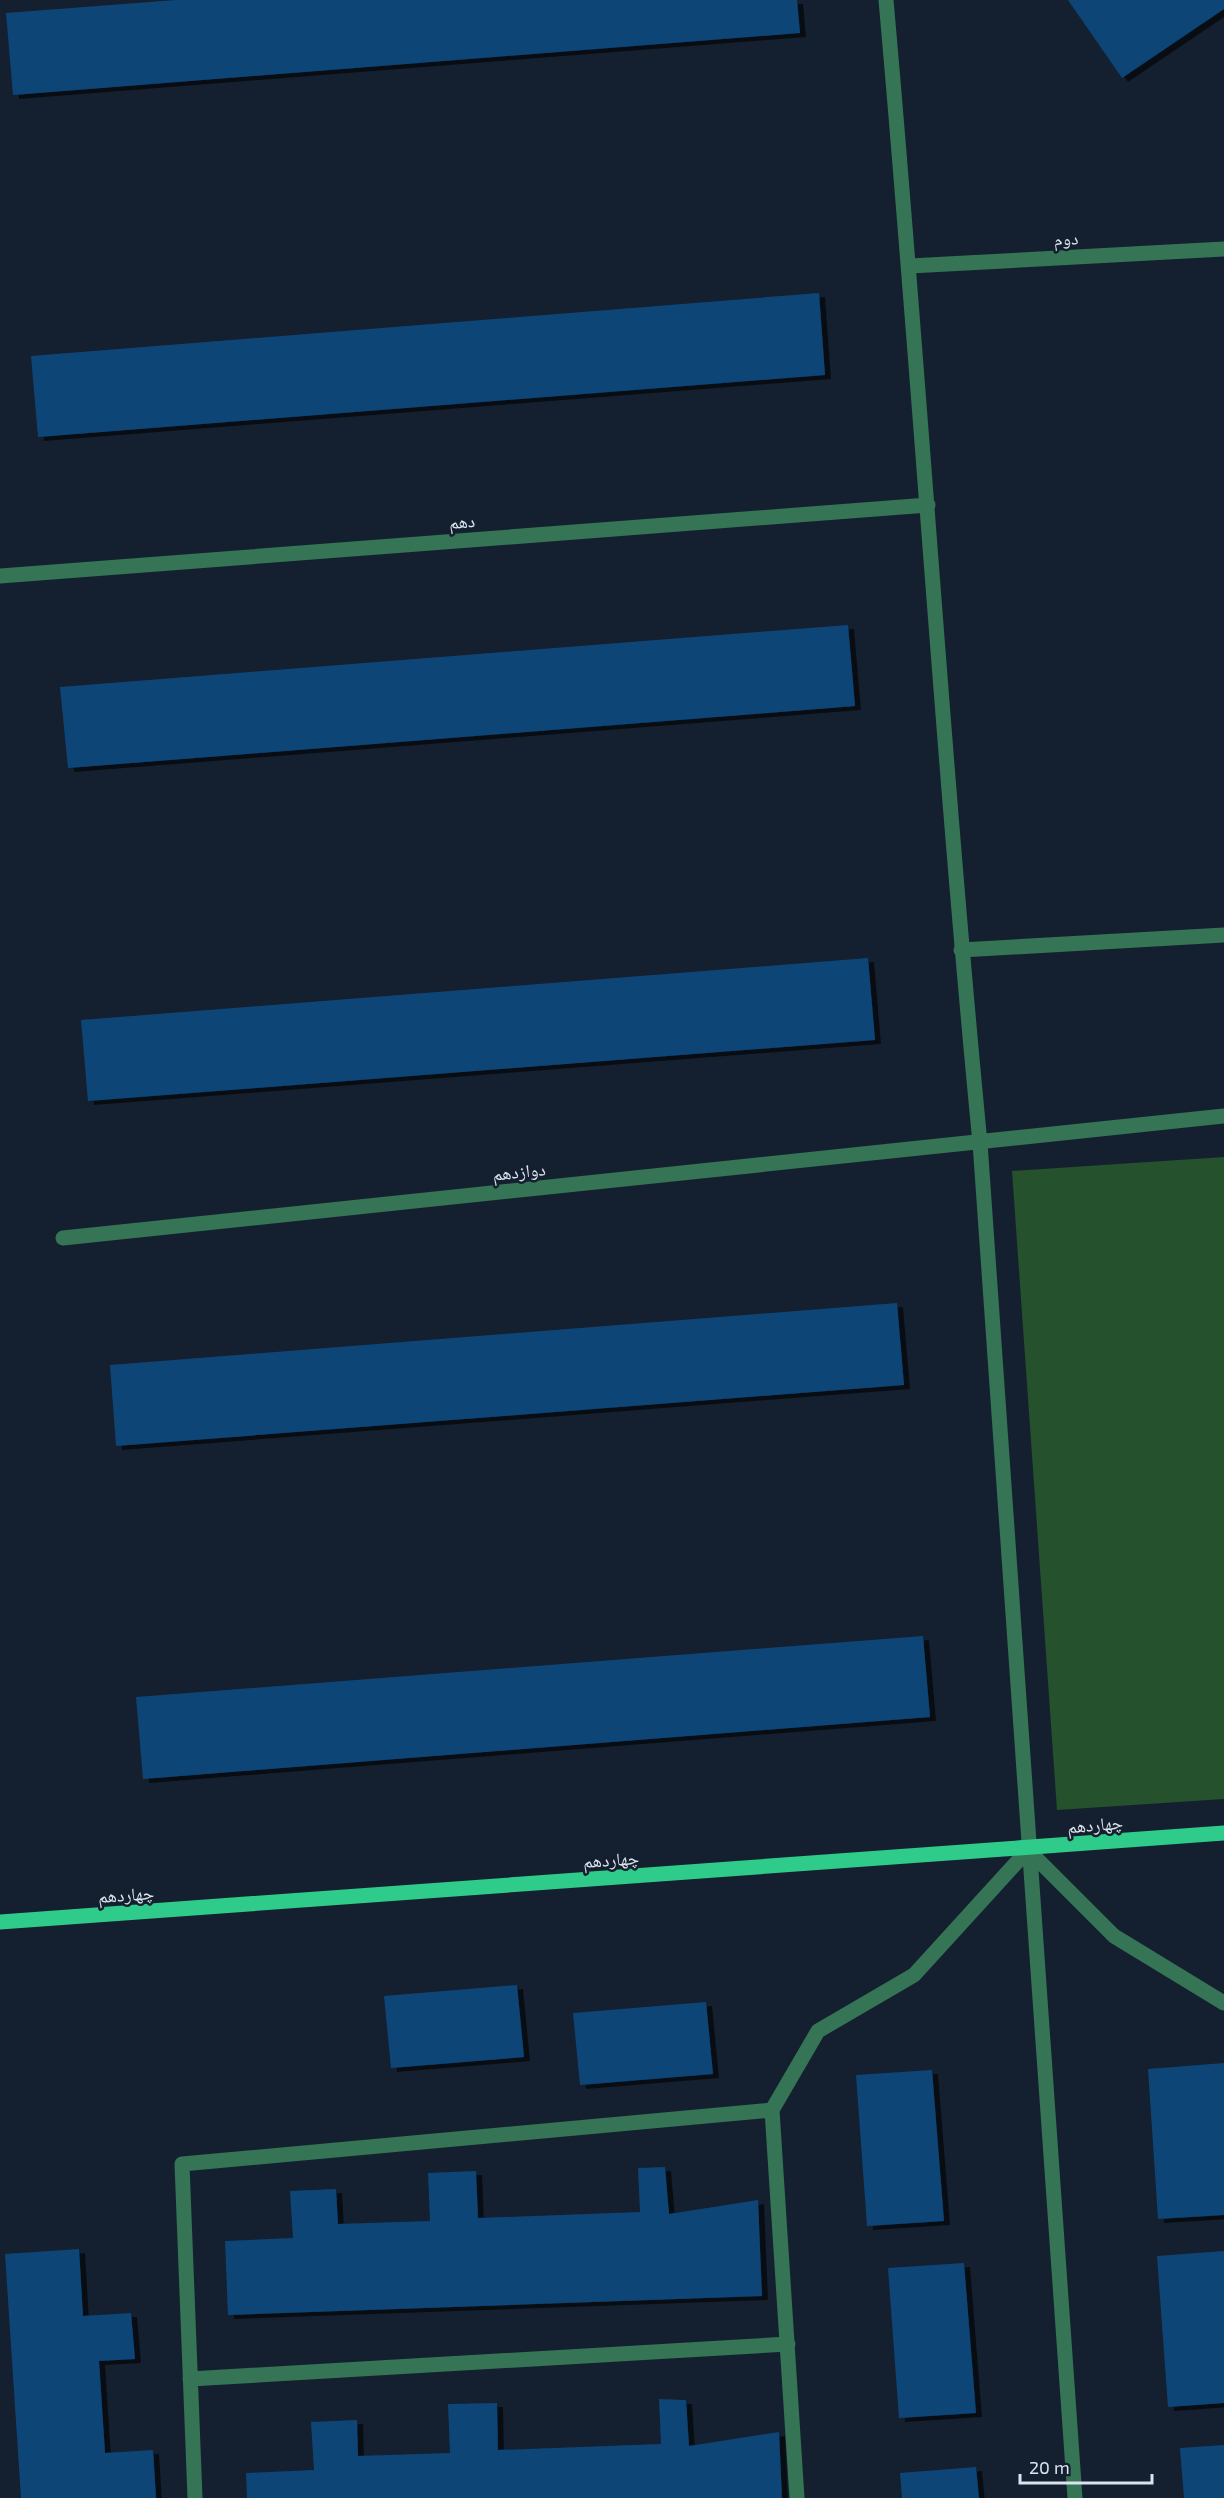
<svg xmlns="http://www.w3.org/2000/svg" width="1224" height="2498" viewBox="0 0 1224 2498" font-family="'Exo 2','Noto Naskh Arabic',sans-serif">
<defs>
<filter id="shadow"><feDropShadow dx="6" dy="4" stdDeviation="0" flood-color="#0009"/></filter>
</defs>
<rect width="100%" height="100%" fill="#14202f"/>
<path fill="#26512d" d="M1224,1157V1799L1057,1810L1012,1171Z"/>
<path fill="#104476" filter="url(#shadow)" d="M176,0H797L800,33L13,95L6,13Z
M1068,0H1224V9L1122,78Z
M819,293L825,375L38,437L31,356Z
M848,625L855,706L68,768L60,687Z
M868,958L875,1040L88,1101L81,1020Z
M897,1303L904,1385L116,1446L110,1365Z
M923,1636L930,1717L143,1779L136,1697Z
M517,1985L524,2057L391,2068L384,1996Z
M706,2002L713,2074L580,2085L573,2013Z
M1224,2063V2215L1158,2219L1148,2069Z
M932,2070L944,2221L867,2226L856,2075Z
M665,2167L669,2214L758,2200L762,2296L228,2315L225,2241L293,2238L290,2191L336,2189L338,2224L430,2221L428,2173L476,2171L478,2218L640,2212L638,2168Z
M79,2249L83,2316L131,2313L135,2359L99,2361L105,2453L153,2450L156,2498H21L5,2254Z
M1224,2251V2403L1168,2407L1157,2256Z
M964,2263L976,2413L899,2418L888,2268Z
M659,2399L686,2400L689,2446L779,2432L782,2498H247L246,2473L314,2470L311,2422L357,2420L358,2456L450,2453L448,2404L497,2403L498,2450L661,2444Z
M1224,2445V2498H1184L1180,2448Z
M976,2467L979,2498H902L900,2473Z"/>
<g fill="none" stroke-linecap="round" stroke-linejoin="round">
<path stroke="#357455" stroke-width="15" d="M886,0C920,381 943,762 980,1143L1075,2498
M910,266L1224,249
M0,576L928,505
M961,950L1224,935
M63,1238L1224,1116
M190,2379L788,2344
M195,2498L182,2164L772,2110
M797,2498L772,2110L818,2031L914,1975L1028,1850L1114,1936L1224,2003"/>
<path stroke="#2fcb8a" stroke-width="15" d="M0,1922L1224,1833"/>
</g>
<g text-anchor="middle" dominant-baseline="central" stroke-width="5" stroke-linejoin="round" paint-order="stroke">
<g font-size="18" fill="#dbe4ee" stroke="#14202f">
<text transform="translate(1066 238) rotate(-3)">دوم</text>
<text transform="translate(462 521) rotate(-4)">دهم</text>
<text transform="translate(519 1171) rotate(-6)">دوازدهم</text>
<text transform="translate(1095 1824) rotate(-5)">چهاردهم</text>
<text transform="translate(611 1859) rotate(-4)">چهاردهم</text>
<text transform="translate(126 1894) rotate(-4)">چهاردهم</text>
</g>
</g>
<path d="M1020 2474v9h132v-9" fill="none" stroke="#dbe4ee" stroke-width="3"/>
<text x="1029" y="2474" font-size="18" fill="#dbe4ee" stroke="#14202f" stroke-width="4.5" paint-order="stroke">20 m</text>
</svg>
